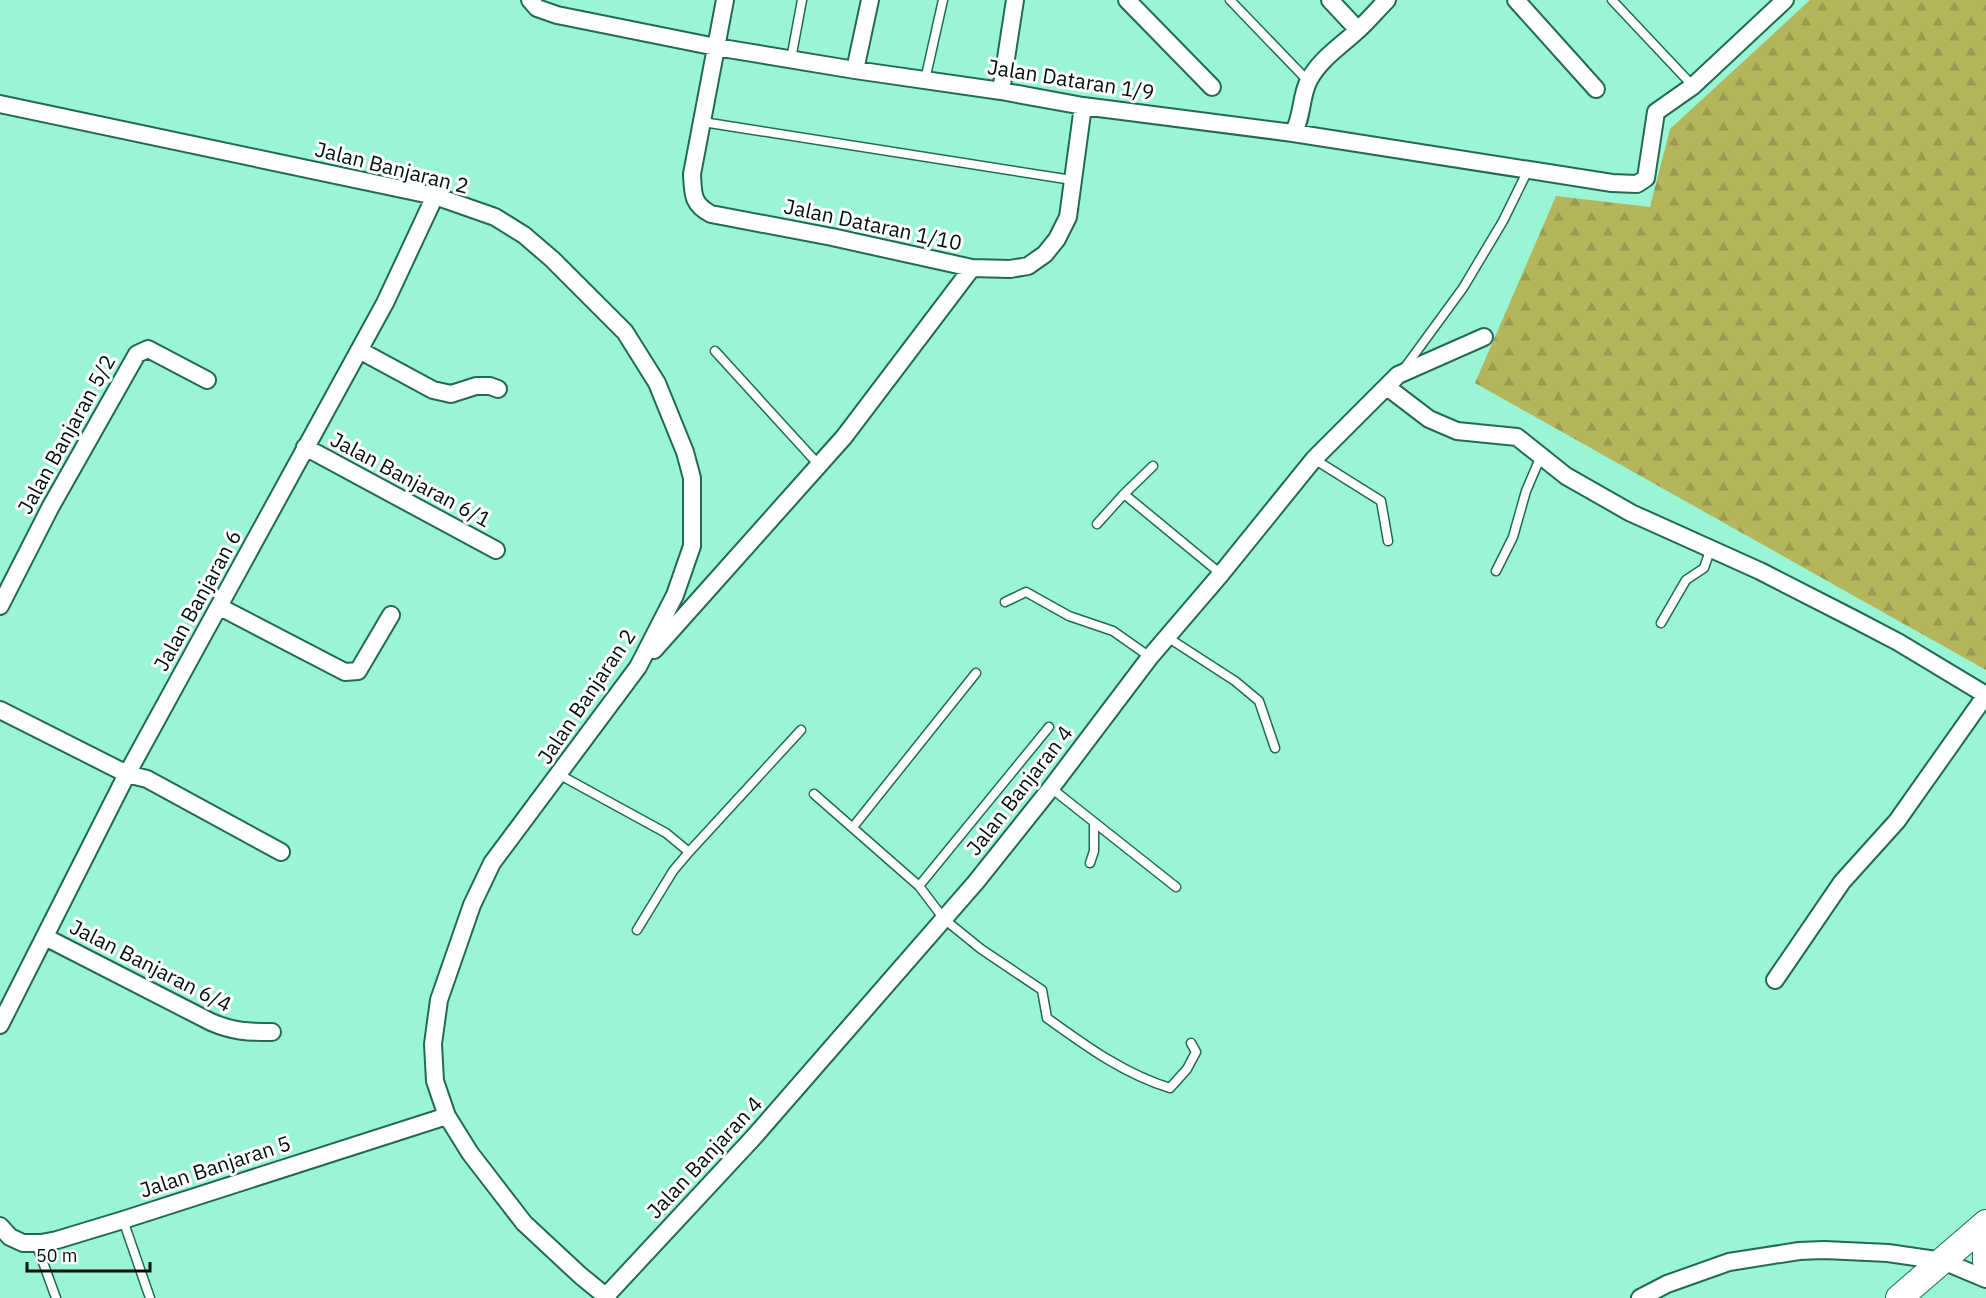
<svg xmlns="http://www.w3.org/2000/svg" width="1986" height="1298" viewBox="0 0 1986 1298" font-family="'IBM Plex Sans',sans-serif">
<defs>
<pattern id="forest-firs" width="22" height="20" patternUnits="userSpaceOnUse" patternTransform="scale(1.5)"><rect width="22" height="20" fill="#b5b55c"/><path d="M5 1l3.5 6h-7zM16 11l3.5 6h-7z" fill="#9a9b4f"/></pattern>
</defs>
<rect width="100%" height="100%" fill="#99f5d3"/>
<path fill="url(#forest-firs)" d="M1810,0H1986V670L1475,383L1556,196L1650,207L1670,129Z"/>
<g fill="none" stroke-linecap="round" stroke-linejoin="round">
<defs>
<path id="lane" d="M1230,0L1308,81
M1612,0L1693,86
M791,59L802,0
M925,80L943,0
M703,122L1072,180
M715,351L818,464
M1403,370L1463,288L1503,221L1528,170
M1314,459L1381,501L1388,541
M1153,466L1124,494L1221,574
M1097,524L1124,494
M1496,571L1513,537L1526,491L1541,456
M1005,602L1026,592L1069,616L1113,631L1150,657
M1661,623L1686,580L1704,568L1711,548
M1167,637L1235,681L1259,701L1275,748
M560,775L666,833L689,852L673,871L637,930
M1051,788L1176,887
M814,794L919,886L944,919L981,949L1042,990L1047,1018C1086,1046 1124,1074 1170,1088L1187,1069L1196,1052L1191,1043
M853,827L976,673
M689,852L801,730
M1090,863L1094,851V823
M919,886L1049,727
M123,1220L150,1298
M36,1243L56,1298"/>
<path id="street" d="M530,0L537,8L557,15L716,47L855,70L1001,91L1083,106L1293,133L1612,183L1637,184L1646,178L1656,112L1693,86L1785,0
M725,0L692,174C693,194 692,204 711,214L832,237L972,268L1010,269L1028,266L1045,254L1057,239L1068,217L1083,106
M1127,0L1212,87
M1330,0L1358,30
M1516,0L1596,89
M855,70L870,0
M1001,91L1015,0
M0,104L435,196L495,217L524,235L552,259L625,332L657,383L685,452L692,478V546L675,595L638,667L492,863L472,905L439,1000L433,1044L435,1081L447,1116L470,1153L524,1223L581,1276L608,1298
M1293,133C1303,117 1300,97 1309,80C1320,59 1341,46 1358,30C1368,21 1377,10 1387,0
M359,350L433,390L451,394L476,386H490L498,389
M1387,387L1429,419L1457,431L1517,437L1566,476L1631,513L1760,571L1854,619L1898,642L1986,695
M305,447L496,550
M0,606L50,508L137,354L148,349L207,380
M220,607L345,672L358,671L391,615
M654,650L844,437L972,268
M0,710L127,774L147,779L281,852
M45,937L211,1022C234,1032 248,1032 272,1032
M1775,980L1842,882L1897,821L1986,695
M0,1025L127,774L385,303L435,196
M0,1226L10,1237L23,1243H41L57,1240L123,1220L447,1116
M606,1296L753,1138L976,882L1051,788L1150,657L1221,574L1314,459L1398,375L1484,337
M1640,1298L1667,1284L1729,1262L1799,1251L1824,1250L1888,1253L1943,1261L1986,1279"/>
<path id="primary" d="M1986,1243V1261
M1899,1298L1986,1223"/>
</defs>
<use href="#lane" stroke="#226a54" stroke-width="11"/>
<use href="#street" stroke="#226a54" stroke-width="20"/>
<use href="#primary" stroke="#226a54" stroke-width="28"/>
<use href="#lane" stroke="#fff" stroke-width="8"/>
<use href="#street" stroke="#fff" stroke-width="16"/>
<use href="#primary" stroke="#fff" stroke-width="26"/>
</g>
<g text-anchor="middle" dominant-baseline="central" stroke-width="6" stroke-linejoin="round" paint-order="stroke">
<g font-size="21" fill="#00130b" stroke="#fff">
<text transform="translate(1071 79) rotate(9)">Jalan Dataran 1/9</text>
<text transform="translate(392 167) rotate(14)">Jalan Banjaran 2</text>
<text transform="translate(873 224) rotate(12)">Jalan Dataran 1/10</text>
<text transform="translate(66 434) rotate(-61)">Jalan Banjaran 5/2</text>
<text transform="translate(411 479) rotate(28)">Jalan Banjaran 6/1</text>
<text transform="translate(197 600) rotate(-61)">Jalan Banjaran 6</text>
<text transform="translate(586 696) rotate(-56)">Jalan Banjaran 2</text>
<text transform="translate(1019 790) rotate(-52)">Jalan Banjaran 4</text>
<text transform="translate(151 965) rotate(27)">Jalan Banjaran 6/4</text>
<text transform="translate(704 1157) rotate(-47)">Jalan Banjaran 4</text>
<text transform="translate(215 1166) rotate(-18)">Jalan Banjaran 5</text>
</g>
</g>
<path d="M27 1262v9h123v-9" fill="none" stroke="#00130b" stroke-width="3"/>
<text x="36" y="1262" font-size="18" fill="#00130b" stroke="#ffffff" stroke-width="4.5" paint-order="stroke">50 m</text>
</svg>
